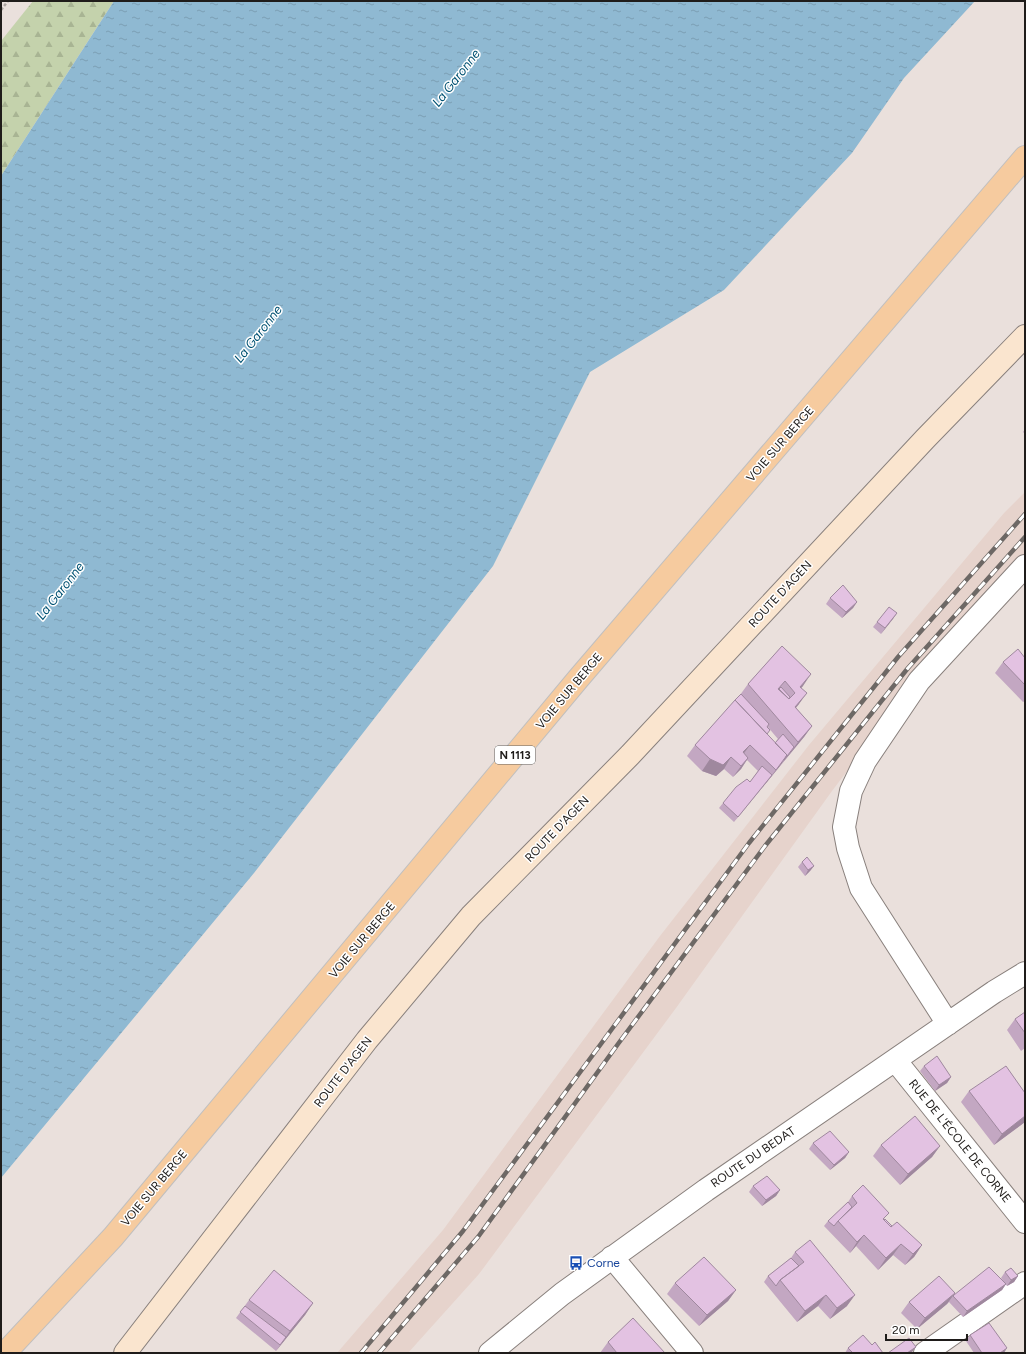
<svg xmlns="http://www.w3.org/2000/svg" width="1026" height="1354" viewBox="0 0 1026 1354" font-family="Figtree,sans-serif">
<defs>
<pattern id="forest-firs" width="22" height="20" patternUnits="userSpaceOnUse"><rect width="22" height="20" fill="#c4d2ac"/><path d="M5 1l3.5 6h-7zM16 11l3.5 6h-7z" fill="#a8b493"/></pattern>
<pattern id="water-ripples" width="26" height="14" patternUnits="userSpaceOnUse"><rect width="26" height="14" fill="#8fb9d2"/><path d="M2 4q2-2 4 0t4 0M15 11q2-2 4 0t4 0" fill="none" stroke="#7b9eb4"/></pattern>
</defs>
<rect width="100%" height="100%" fill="#eae0dc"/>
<path fill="#e6d3cc" d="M1025,492V553L935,655L832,791L676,1008L479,1274L408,1353H337L443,1230L660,936L809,745L1004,513Z"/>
<path fill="url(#forest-firs)" d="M33,1H114L1,176V41Z"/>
<path fill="url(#water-ripples)" d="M114,1H975L904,78L852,153L724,290L590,372L493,566L254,873L1,1178V176Z"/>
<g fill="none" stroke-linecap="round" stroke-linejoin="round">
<defs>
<path id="minor" d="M948,1024L861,888L848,848L844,827L851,791L865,761L919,681L1025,566
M895,1060L1025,1222
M612,1257L692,1353
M490,1353L562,1294L706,1190L994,992L1025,973
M925,1353L1025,1283"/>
<path id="secondary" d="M125,1353L367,1040L471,916L630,755L925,439L1025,336"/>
<path id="primary" d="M5,1353L113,1237L578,679L1025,157"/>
</defs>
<use href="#minor" stroke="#89807d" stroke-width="24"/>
<use href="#secondary" stroke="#89807d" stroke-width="24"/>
<use href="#primary" stroke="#c0bfbf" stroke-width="24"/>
<path stroke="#aca4a1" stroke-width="2.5" stroke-dasharray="3 2" stroke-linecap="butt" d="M1,10L8,1"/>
<use href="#minor" stroke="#fff" stroke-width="22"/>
<use href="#secondary" stroke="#fae5cf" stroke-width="22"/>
<use href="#primary" stroke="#f6cb9f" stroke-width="22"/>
<defs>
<path id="rail" d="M361,1353L463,1231L749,843L898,657L1025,514
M379,1353L478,1237L618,1044L765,846L908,668L1025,537"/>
</defs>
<use href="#rail" stroke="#6d6865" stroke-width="4.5"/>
<use href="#rail" stroke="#fff" stroke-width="3" stroke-dasharray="9" stroke-linecap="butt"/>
</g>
<path fill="#c3a7c2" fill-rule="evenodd" d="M1025,429V434L1023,432Z
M830,598L857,602L853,608L842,618L826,604Z
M897,613L881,634L873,627L877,622Z
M782,646L803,686L801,688L799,704L796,708L812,726L804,737L734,822L719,808L723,803L750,782L758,771L747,760L741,769L733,777L724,769L716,776L702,771L687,756L695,745L740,695L748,684ZM767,726L778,739L775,743L767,734Z
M1025,658V701L1023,702L995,673L1003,662Z
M802,862L814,866L810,871L805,876L798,867Z
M1025,1012V1048L1021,1051L1007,1030L1015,1019Z
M924,1066L951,1077L947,1083L935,1091L920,1071Z
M969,1091L1025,1093V1122L994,1145L961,1102Z
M813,1143L849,1152L845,1158L830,1170L809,1149Z
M881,1145L940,1146L932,1157L900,1185L873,1156Z
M753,1186L780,1190L776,1196L762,1206L749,1192Z
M852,1196L885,1219L892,1226L922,1245L914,1257L905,1265L893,1255L878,1270L856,1246L850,1253L824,1226L828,1221L848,1202Z
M795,1252L847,1306L830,1319L818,1306L797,1322L764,1282L768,1276L791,1258Z
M1005,1272L1018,1276L1014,1282L1007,1286L1001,1278Z
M675,1283L736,1290L728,1301L699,1326L667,1294Z
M1006,1284L1002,1290L963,1317L949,1302L947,1304L917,1329L901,1313L909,1302L954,1295Z
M249,1300L313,1303L305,1315L276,1351L236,1318Z
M970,1335L1004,1353H974L966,1341Z
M608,1342L665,1353H600Z
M872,1345L883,1353H845L848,1348Z"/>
<path fill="#9f889e" d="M857,602L853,608L842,618L846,612Z
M897,613L893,619L881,634L885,628Z
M811,674L803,686L792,698L800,687Z
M807,693L799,704L787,718L795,707Z
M812,726L804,737L780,766L798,742Z
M750,745L742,756L743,752Z
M787,755L780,766L734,822L738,817L772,775Z
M731,757L724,769L716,776L702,771L710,759Z
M748,758L741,769L733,777L741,766Z
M814,866L810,871L805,876L808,870Z
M951,1077L947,1083L935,1091L939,1085Z
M1025,1116V1122L994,1145L1002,1134Z
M940,1146L932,1157L900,1185L908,1174Z
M849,1152L845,1158L830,1170L834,1165Z
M780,1190L776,1196L762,1206L766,1200Z
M864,1235L856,1246L850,1253L857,1242Z
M901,1244L893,1255L878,1270L886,1258Z
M922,1245L914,1257L905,1265L913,1254Z
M1018,1276L1014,1282L1007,1286L1011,1280Z
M1006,1284L1002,1290L963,1317L967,1311Z
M736,1290L728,1301L699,1326L707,1315Z
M955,1293L947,1304L917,1329L925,1318Z
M826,1295L818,1306L797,1322L805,1311Z
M855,1295L847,1306L830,1319L837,1308Z
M313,1303L305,1315L276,1351L290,1331Z
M916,1347L912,1352L911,1353H907Z
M1007,1348L1004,1353H1000Z"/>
<path fill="#e3c2e2" stroke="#9f889e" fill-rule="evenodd" d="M843,585L857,602L846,612L830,598Z
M889,607L897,613L885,628L877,622Z
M782,646L811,674L800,687L807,693L795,707L812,726L798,742L748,684ZM785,681L795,693L789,699L778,689Z
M1018,649L1025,658V685L1003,662Z
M781,687L790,697L789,699L779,689Z
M741,694L769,724L767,727L770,730L767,734L735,700Z
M735,700L787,755L776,770L750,745L743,752L748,758L741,766L731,757L723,765L710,759L695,745Z
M783,734L794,747L784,760L787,755L775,743Z
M762,766L772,775L738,817L723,803L736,787L747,779L750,782Z
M807,857L814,866L808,870L802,862Z
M1025,1012V1033L1015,1019Z
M937,1056L951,1077L939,1085L924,1066Z
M1006,1066L1025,1093V1116L1002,1134L969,1091Z
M915,1116L940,1146L908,1174L881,1145Z
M830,1131L849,1152L834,1165L813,1143Z
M767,1176L780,1190L766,1200L753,1186Z
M863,1185L889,1213L883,1219L891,1227L897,1222L922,1245L913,1254L901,1244L886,1258L864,1235L857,1242L838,1221L857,1203L852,1196Z
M848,1202L852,1207L838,1221L834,1226L828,1221Z
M885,1219L892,1226L891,1227L884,1220Z
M810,1240L855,1295L837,1308L826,1295L805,1311L780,1280L804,1262L795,1252Z
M704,1257L736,1290L707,1315L675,1283Z
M791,1258L799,1266L780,1280L776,1286L768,1276Z
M989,1267L1006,1284L967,1311L953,1296L954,1295Z
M1011,1268L1018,1276L1011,1280L1005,1272Z
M274,1270L313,1303L290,1331L249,1300Z
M939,1276L955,1293L925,1318L909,1302Z
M245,1306L286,1337L280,1345L240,1312Z
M633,1318L665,1353H617L608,1342Z
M989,1323L1007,1348L1000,1353H982L970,1335Z
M863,1335L872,1345L875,1342L883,1353H853L848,1348Z
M909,1338L916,1347L907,1353H888Z"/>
<defs>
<symbol id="bus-bare" viewBox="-9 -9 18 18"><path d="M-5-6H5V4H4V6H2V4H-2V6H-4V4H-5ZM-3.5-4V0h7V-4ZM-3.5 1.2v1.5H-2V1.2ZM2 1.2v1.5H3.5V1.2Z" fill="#1a4fb4" stroke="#fff" stroke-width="2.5" paint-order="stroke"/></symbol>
</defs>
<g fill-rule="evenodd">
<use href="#bus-bare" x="566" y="1253" width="20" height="20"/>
</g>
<g text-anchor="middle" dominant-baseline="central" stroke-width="3" stroke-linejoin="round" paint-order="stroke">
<rect fill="#fff" stroke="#62605f" stroke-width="1" x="495" y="746" width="40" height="18" rx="3"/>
<g font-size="11" font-weight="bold" fill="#1f1c1a">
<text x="515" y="755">N 1113</text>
</g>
<g font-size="12" fill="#1f1c1a" stroke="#fff">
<text transform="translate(780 444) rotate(-49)">VOIE SUR BERGE</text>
<text transform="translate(780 594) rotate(-47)">ROUTE D'AGEN</text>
<text transform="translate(569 691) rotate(-50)">VOIE SUR BERGE</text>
<text transform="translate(557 829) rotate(-46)">ROUTE D'AGEN</text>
<text transform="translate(362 940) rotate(-50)">VOIE SUR BERGE</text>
<text transform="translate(343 1072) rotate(-52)">ROUTE D'AGEN</text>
<text transform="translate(960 1141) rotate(51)">RUE DE L'ÉCOLE DE CORNE</text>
<text transform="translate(753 1157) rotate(-34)">ROUTE DU BEDAT</text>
<text transform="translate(154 1188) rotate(-50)">VOIE SUR BERGE</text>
</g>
<g font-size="12" fill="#164399" stroke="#fff" text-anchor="start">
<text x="587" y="1263">Corne</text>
</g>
<g font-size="13" font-style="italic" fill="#005273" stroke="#fff">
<text transform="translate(456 78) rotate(-52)">La Garonne</text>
<text transform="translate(258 334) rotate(-52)">La Garonne</text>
<text transform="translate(60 591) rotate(-52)">La Garonne</text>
</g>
</g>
<rect width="1026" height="1354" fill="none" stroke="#1f1c1a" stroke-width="4"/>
<path d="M886 1334v6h81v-6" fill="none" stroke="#1f1c1a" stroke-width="2"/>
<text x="892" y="1334" font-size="12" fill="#1f1c1a" stroke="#ffffff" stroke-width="3" paint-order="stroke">20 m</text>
</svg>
